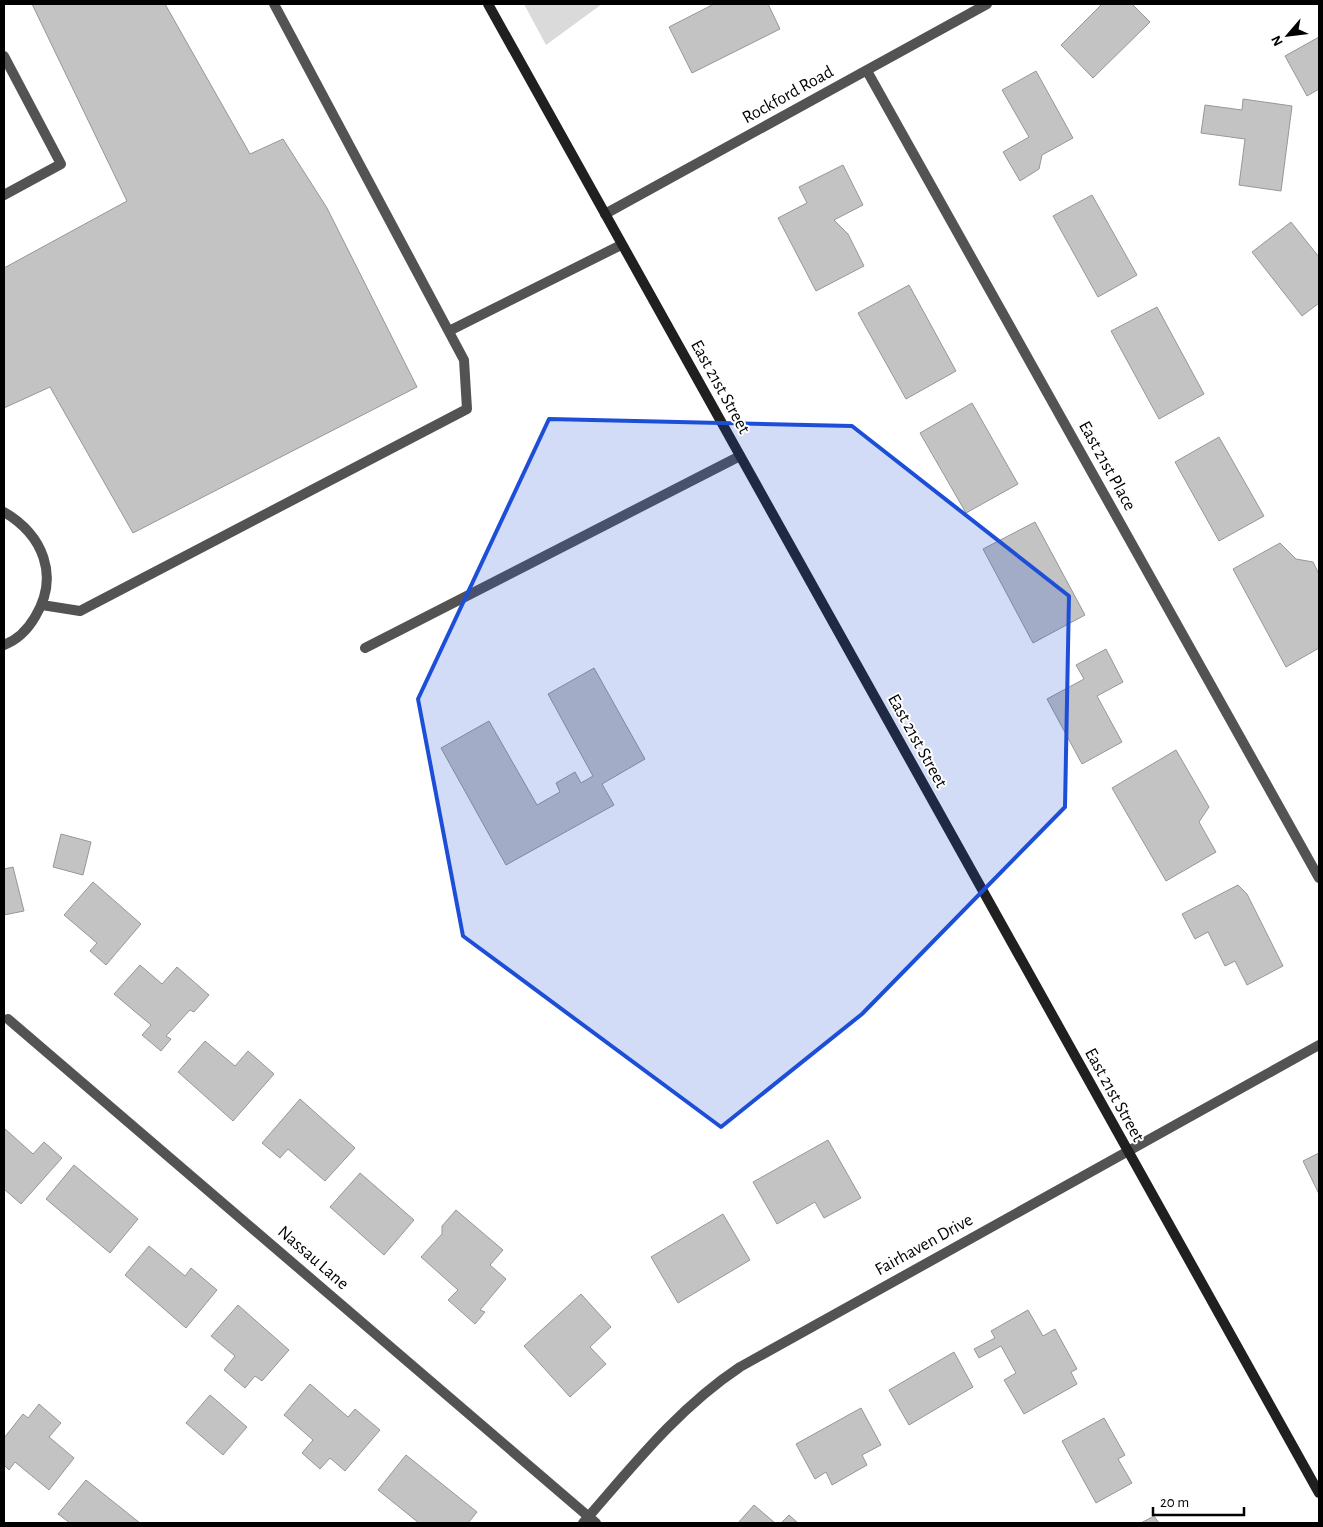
<svg xmlns="http://www.w3.org/2000/svg" width="1323" height="1527" viewBox="0 0 1323 1527" font-family="'Alegreya Sans',sans-serif">
<rect width="100%" height="100%" fill="#fff"/>
<path fill="#dadada" d="M524,4H602L546,45Z"/>
<path fill="#c3c3c3" stroke="#979797" d="M32,4H165L250,154L283,139L327,208L417,387L133,533L50,387L4,408V268L127,201Z
M714,4H768L780,29L692,73L669,27Z
M1102,4H1132L1150,22L1093,78L1061,45Z
M1319,37V89L1307,96L1285,56Z
M1036,71L1073,138L1042,155L1039,169L1020,181L1003,152L1029,137L1002,90Z
M1243,99L1292,106L1281,191L1239,185L1245,139L1201,133L1205,105L1242,110Z
M843,165L863,205L834,220L848,234L864,266L816,291L778,218L807,203L799,187Z
M1092,195L1137,275L1098,297L1053,216Z
M1291,222L1319,257V303L1302,316L1252,252Z
M909,285L956,371L906,399L858,313Z
M1157,307L1204,394L1159,419L1111,331Z
M972,403L1018,484L966,513L920,433Z
M1219,437L1264,516L1219,541L1175,462Z
M1035,522L1085,615L1033,643L983,549Z
M1280,543L1296,559L1313,562L1319,574V648L1286,667L1233,569Z
M1106,649L1123,682L1097,696L1122,742L1082,764L1047,699L1084,679L1076,665Z
M594,668L645,759L602,784L614,805L506,865L441,748L489,721L537,805L560,792L556,783L575,772L581,783L593,776L548,694Z
M1176,750L1209,807L1199,822L1216,852L1166,881L1112,788Z
M61,834L91,842L83,875L53,867Z
M13,867L24,911L4,915V869Z
M93,882L141,924L106,965L90,951L97,943L64,915Z
M1238,885L1247,894L1283,966L1247,985L1235,961L1225,966L1208,932L1195,939L1182,914Z
M140,965L162,984L177,967L209,995L194,1012L190,1010L166,1036L171,1039L161,1051L142,1035L151,1025L114,994Z
M205,1041L235,1066L248,1051L274,1074L233,1121L178,1072Z
M300,1099L355,1148L325,1181L288,1149L280,1158L262,1143Z
M4,1128L33,1154L44,1142L62,1158L21,1204L4,1189Z
M828,1140L861,1198L824,1218L815,1202L777,1224L753,1182Z
M1319,1153V1194L1303,1161Z
M74,1165L138,1219L110,1253L46,1199Z
M360,1173L414,1220L384,1255L330,1207Z
M456,1210L503,1250L490,1265L506,1279L480,1310L485,1312L475,1324L448,1300L458,1290L421,1257L442,1234V1226Z
M723,1214L750,1260L678,1303L651,1257Z
M149,1246L185,1276L191,1268L217,1290L186,1328L125,1275Z
M581,1294L611,1327L590,1347L606,1364L570,1397L524,1346Z
M238,1305L289,1350L262,1381L255,1376L245,1388L224,1370L235,1356L211,1336Z
M1028,1310L1043,1336L1055,1329L1077,1369L1071,1372L1077,1384L1024,1414L1004,1380L1016,1373L1001,1346L979,1358L974,1349L995,1338L991,1331Z
M954,1352L973,1387L909,1425L889,1390Z
M310,1384L348,1417L355,1409L380,1430L345,1471L330,1458L320,1469L302,1453L313,1440L284,1415Z
M210,1395L247,1427L223,1455L186,1423Z
M39,1404L61,1423L49,1437L74,1458L49,1490L15,1462L9,1470L4,1465V1438L23,1414L28,1418Z
M861,1408L881,1445L862,1455L867,1465L832,1485L826,1472L815,1479L796,1444Z
M1104,1418L1125,1455L1118,1459L1132,1483L1096,1503L1062,1441Z
M406,1455L477,1512L468,1523H419L378,1490Z
M86,1480L140,1523H70L58,1514Z
M754,1505L775,1523H738Z
M789,1515L798,1523H781Z
M1154,1516L1159,1523H1141Z"/>
<g fill="none" stroke-linecap="round" stroke-linejoin="round">
<path stroke="#535353" stroke-width="10" d="M4,56L61,164L4,195
M449,331L621,245
M4,512C43,535 60,576 35,617C28,629 17,640 4,645
M42,605L80,611L467,409L464,360L274,4
M365,648L740,456"/>
<path stroke="#535353" stroke-width="10" d="M867,71L1319,878
M605,214L987,4
M8,1019L596,1523
M583,1523C632,1467 677,1409 740,1367L1319,1045"/>
<path stroke="#202020" stroke-width="10" d="M488,4L1319,1493"/>
</g>
<path fill="#1d4ed8" fill-opacity="0.2" stroke="#1d4ed8" stroke-width="4" stroke-linejoin="round" d="M549,419L852,426L1069,596L1065,807L862,1014L721,1127L463,936L418,699Z"/>
<g text-anchor="middle" dominant-baseline="central" stroke-width="4" stroke-linejoin="round" paint-order="stroke">
<g font-size="18" fill="#000" stroke="#fff">
<text transform="translate(788 95) rotate(-29)">Rockford Road</text>
<text transform="translate(720 387) rotate(61)">East 21st Street</text>
<text transform="translate(1107 466) rotate(61)">East 21st Place</text>
<text transform="translate(917 741) rotate(61)">East 21st Street</text>
<text transform="translate(1114 1095) rotate(61)">East 21st Street</text>
<text transform="translate(924 1245) rotate(-29)">Fairhaven Drive</text>
<text transform="translate(313 1258) rotate(41)">Nassau Lane</text>
</g>
</g>
<rect width="1323" height="1527" fill="none" stroke="#000000" stroke-width="10"/>
<g transform="translate(1288 35) rotate(242)" stroke="#ffffff" stroke-width="4" paint-order="stroke">
<path d="M0-4L9 19L0 12L-9 19Z" fill="#000000"/>
<text y="-8" font-size="14" font-weight="bold" text-anchor="middle" fill="#000000">N</text>
</g>
<path d="M1153 1507v8h91v-8" fill="none" stroke="#000000" stroke-width="2.5"/>
<text x="1160" y="1507" font-size="15" fill="#000000" stroke="#ffffff" stroke-width="4" paint-order="stroke">20 m</text>
</svg>
